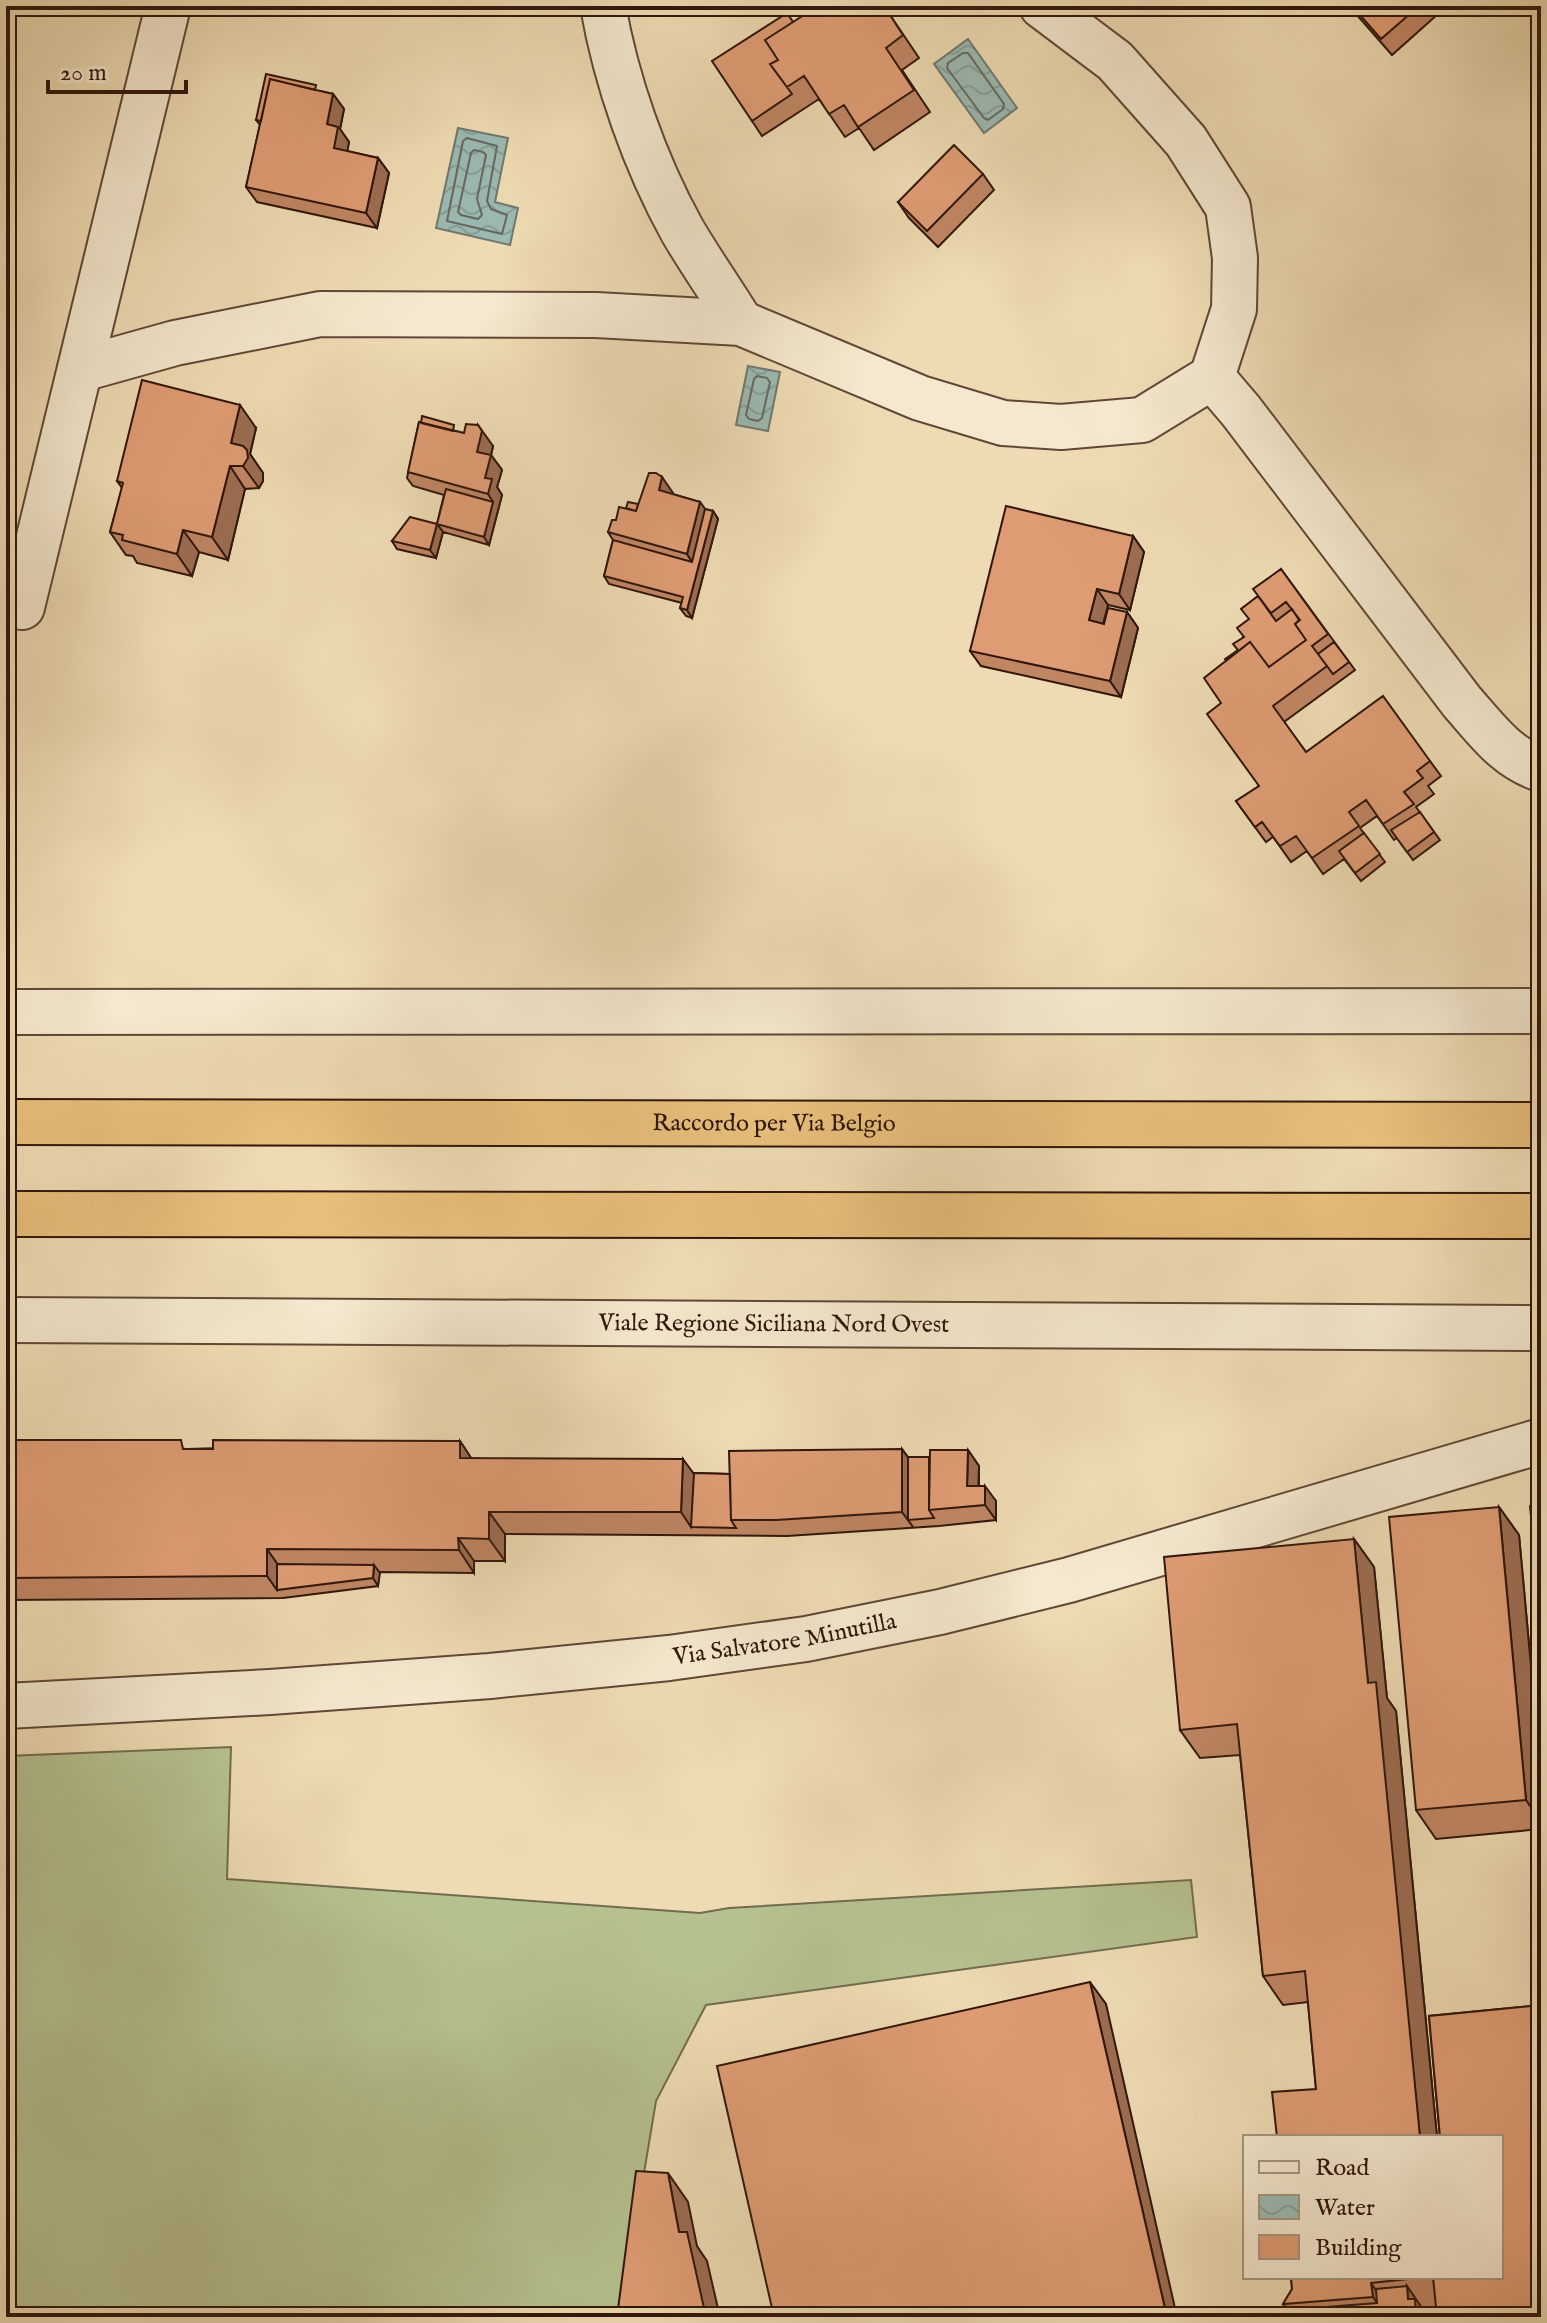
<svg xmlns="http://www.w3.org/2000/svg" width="1547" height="2323" viewBox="0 0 1547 2323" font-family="'IM FELL English',serif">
<defs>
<pattern id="water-waves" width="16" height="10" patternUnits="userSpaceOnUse" patternTransform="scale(2)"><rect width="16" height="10" fill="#9bbab2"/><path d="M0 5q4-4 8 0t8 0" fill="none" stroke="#869f98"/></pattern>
</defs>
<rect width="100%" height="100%" fill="#eedbb3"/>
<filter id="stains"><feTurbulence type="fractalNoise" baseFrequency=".0025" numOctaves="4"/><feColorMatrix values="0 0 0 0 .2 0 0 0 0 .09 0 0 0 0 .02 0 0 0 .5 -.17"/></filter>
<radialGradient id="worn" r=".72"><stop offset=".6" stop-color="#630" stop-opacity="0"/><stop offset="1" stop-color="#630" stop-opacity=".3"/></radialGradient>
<path fill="#b5c18f" stroke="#726c4e" stroke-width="2" d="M231,1747L227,1879L700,1913L729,1908L1191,1880L1197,1937L706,2005L656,2101L620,2317H6V1756Z"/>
<path fill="url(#water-waves)" stroke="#707870" stroke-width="2" d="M968,39L1017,108L984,133L934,64Z
M458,128L508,138L495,202L518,208L510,245L436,228Z
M748,366L780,372L768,431L736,425Z"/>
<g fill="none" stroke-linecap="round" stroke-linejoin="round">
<path stroke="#66685f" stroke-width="2" d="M963,53H968L1004,104L1003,109L988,120L984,118L947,68L948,63Z
M467,138L497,146L487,201L491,209L507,215L502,234L447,221L463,141Z
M474,150L483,152L486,155L477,199L482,215L478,219L461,215L458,212L471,153Z
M757,376L767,378L770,382L762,418L758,421L749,419L746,415L754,379Z"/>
<defs>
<g id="minor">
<path d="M603,6C616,81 645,163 682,230C700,261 722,292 741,323"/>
<path d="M82,369L175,343L320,314L596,315L741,323L920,398L1003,423L1061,427L1142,420L1212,377L1234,309L1235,258L1228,207L1186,141L1115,61L1042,6"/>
<path d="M1212,377L1241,411L1462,702C1486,729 1506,758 1541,769"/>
<path d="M22,607L168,6"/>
<path d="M6,1012L1541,1011"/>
<path id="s1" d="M6,1320L1541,1328"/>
<path id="s2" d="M6,1706L270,1692L490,1676L669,1658L806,1639L940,1612L1069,1580L1541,1441"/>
</g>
<g id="highway">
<path id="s3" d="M6,1122L1541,1125"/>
<path d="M6,1214L1541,1216"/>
</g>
</defs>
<use href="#minor" stroke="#604736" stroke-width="48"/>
<use href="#highway" stroke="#30160c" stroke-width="48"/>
<use href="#minor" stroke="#f4e8ce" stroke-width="44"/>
<use href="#highway" stroke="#e7be7a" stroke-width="44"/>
</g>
<path fill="#c08664" stroke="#30160c" stroke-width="2" d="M884,6L919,58L902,70L930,112L874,150L859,128L845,137L819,99L762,136L752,121L793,22Z
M1349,6H1447L1392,55Z
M320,91L333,94L344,109L340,129L349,142L347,151L378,158L389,173L377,228L257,202L246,187L260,125L256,120Z
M983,174L994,190L938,247L909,218L898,202Z
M419,422L459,432L493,446L491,455L502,470L497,487L502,495L489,545L443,532L437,524L444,495L413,486L407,478Z
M256,428L250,454L263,473V481L259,488L245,489L228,560L199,552L192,576L137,563L133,556L126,555L110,532L122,488L117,481Z
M662,477L672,494L700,502L705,509L713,511L718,519L692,618L686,616L680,608L682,603L609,584L604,576L613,540L608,532L626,508L638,504Z
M437,524L443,532L436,558L397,549L392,541Z
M1133,536L1144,552L1130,610L1108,605L1103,624L1127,612L1138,628L1121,697L981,666L970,651Z
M1281,569L1355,670L1284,722L1306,752L1430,761L1441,776L1428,786L1434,794L1416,807L1440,840L1413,860L1397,838L1394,840L1377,816L1360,828L1385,862L1361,881L1344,859L1323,874L1307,851L1291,862L1273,837L1266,842L1236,801L1259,786L1221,703L1226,661L1238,650L1258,596Z
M6,1440L187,1449L460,1441L471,1458L694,1473L730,1474L902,1449L908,1457H929L968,1450L979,1466V1486L996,1501V1520L939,1526L787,1536L505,1534V1561H474V1573L379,1572L378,1586L283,1598L6,1600Z
M1499,1507L1519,1535L1541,1776V1829L1436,1839L1416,1810Z
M1354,1539L1374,1567L1387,1698L1396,1711L1437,2137H1277L1316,2089L1308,2002L1283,2005L1263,1976L1240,1755L1200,1758L1180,1730Z
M1541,2005V2317H1437L1436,2307L1422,2309L1428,2317H1288V2310L1283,2304L1292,2289L1291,2277H1501V2137H1440L1429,2016Z"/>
<path fill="#9c6d51" stroke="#30160c" stroke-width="2" d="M333,94L344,109L340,129L349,142L345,164L334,148L327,124Z
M378,158L389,173L377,228L366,213Z
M240,405L256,428L250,454L263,473V481L259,488L243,466L231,443Z
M478,425L493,446L491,455L502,470L497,487L502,495L489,545L484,537L493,502L488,494L485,478L477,452Z
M230,466L245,489L228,560L212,537Z
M662,477L673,493L670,506L659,490Z
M700,502L711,517L697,570L687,554Z
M713,511L718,519L692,618L687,610Z
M437,524L443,532L436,558L430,550Z
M183,530L199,552L192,576L177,554Z
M1133,536L1144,552L1130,610L1119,594Z
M1097,589L1108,605L1100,636L1089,620Z
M1127,612L1138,628L1121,697L1110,681Z
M460,1441L475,1464L460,1458Z
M902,1449L913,1465L908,1520L913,1527L902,1512Z
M968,1450L979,1466L978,1501L967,1486Z
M683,1459L699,1481L691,1527L681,1512Z
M985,1486L996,1501V1520L985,1505Z
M1499,1507L1519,1535L1541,1776V1822L1526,1800Z
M489,1512L505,1534V1561L489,1539Z
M458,1538L474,1561V1573L459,1550Z
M1354,1539L1374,1567L1387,1698L1396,1711L1437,2137H1420L1368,1683Z
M267,1549L283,1572L277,1590L267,1576Z
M374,1565L380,1573L378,1586L373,1578Z
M1090,1982L1106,2004L1177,2317H1167Z
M668,2173L688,2202L697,2246L707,2261L720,2317H706L679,2232Z
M1371,2283L1391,2312L1387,2317L1373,2297Z
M1407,2286L1422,2308L1428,2317H1416L1408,2299Z"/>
<path fill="#df9c74" stroke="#30160c" stroke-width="2" d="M818,6H884L903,35L886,48L914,90L858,127L844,105L829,114L804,76L787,87L770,64L778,60L765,40Z
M1352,6H1419L1381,39Z
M787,13L793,22L765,40L778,60L770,64L792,94L752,121L712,61Z
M266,74L316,85L315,90L270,79L261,121L256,120Z
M270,79L333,94L327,124L338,127L334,148L378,158L366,213L246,187Z
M954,145L983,174L927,231L898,202Z
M142,380L240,405L231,443L243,446L247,450L248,458L243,466H230L212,537L183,530L177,554L122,540L123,535L110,532L123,483L117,481Z
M422,416L454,425L453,431L421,423Z
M419,422L464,433L466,424L478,425L482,431L477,452L491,455L485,478L492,479L488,494L408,472Z
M649,473H656L662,477L659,490L700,502L687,554L608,532L612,520H616L619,507L636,511Z
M446,489L493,502L484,537L437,524Z
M628,502L638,504L636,511L626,508Z
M1006,506L1133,536L1119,594L1097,589L1089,620L1104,624L1108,608L1127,612L1110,681L970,651Z
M705,509L713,511L687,610L680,608L683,597L604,576L613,540L692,562Z
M410,517L437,524L430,550L392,541Z
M1281,569L1328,634L1312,646L1327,666L1273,706L1306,752L1383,696L1430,761L1417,771L1423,778L1404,792L1414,804L1383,824L1366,800L1349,812L1359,826L1312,858L1296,836L1280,846L1262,822L1255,827L1236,801L1259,786L1207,714L1221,703L1204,678L1250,642L1269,667L1306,640L1295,624L1300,620L1286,602L1271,613L1253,589Z
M1258,596L1276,621L1292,609L1299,620L1295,624L1306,640L1269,667L1250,642L1226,661L1225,659L1238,650L1233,644L1244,637L1237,628L1249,619L1241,609Z
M1334,642L1349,662L1333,674L1318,654Z
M1420,812L1434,832L1407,852L1391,830Z
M1364,833L1380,854L1355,873L1339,851Z
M6,1440H181L183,1449H213V1440L460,1441V1458L683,1459L681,1512H489V1539L458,1538L459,1550L267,1549V1576L6,1578Z
M902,1449V1512L776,1520H731L729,1451Z
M930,1450H968L967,1486H985V1505L929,1510Z
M908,1457H929V1510L934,1518L908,1520Z
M694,1473L730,1474L731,1520L736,1528L691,1527Z
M1541,1504V1617L1530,1506Z
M1499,1507L1526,1800L1416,1810L1389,1517Z
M1354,1539L1368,1683L1376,1682L1420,2137H1277L1272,2092L1316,2089L1305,1971L1263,1976L1237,1724L1180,1730L1164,1557Z
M277,1564L374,1565L373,1578L277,1590Z
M1090,1982L1167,2317H774L717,2066Z
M1541,2005V2317H1437L1433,2277H1501V2137H1440L1429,2016Z
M636,2171L668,2173L679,2232H687L706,2317H617Z
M1291,2277H1428L1371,2283L1373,2297L1283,2304L1292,2289Z
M1407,2286L1408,2299H1415L1416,2317H1288V2310L1377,2303L1376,2289Z"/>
<g text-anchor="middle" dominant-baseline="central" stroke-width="8" stroke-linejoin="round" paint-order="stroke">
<g font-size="24" fill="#30160c" stroke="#f4e8ce">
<text stroke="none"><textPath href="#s3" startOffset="768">Raccordo per Via Belgio</textPath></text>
<text stroke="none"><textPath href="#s1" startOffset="768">Viale Regione Siciliana Nord Ovest</textPath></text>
<text stroke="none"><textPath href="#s2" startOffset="782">Via Salvatore Minutilla</textPath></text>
</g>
</g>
<rect width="1547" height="2323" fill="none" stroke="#eedbb3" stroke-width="32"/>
<rect x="8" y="8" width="1531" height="2307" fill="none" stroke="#30160c" stroke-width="4"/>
<rect x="16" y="16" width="1515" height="2291" fill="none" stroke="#30160c" stroke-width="2"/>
<rect x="1243" y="2135" width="260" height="144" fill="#f4e8ce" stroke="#a69480" stroke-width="2"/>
<rect x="1259" y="2161" width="40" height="12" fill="#f4e8ce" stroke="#a69480" stroke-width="2"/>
<text x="1315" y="2175" font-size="24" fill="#30160c">Road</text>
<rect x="1259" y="2195" width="40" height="24" fill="url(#water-waves)" stroke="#a69480" stroke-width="2"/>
<text x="1315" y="2215" font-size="24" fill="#30160c">Water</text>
<rect x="1259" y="2235" width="40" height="24" fill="#df9c74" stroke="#a69480" stroke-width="2"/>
<text x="1315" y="2255" font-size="24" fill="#30160c">Building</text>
<path d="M48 80v12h138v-12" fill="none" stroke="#30160c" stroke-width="4"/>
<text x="60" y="80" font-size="24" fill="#30160c" stroke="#f4e8ce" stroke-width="6" paint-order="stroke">20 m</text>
<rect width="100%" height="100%" filter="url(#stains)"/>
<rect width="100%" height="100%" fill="url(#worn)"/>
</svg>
